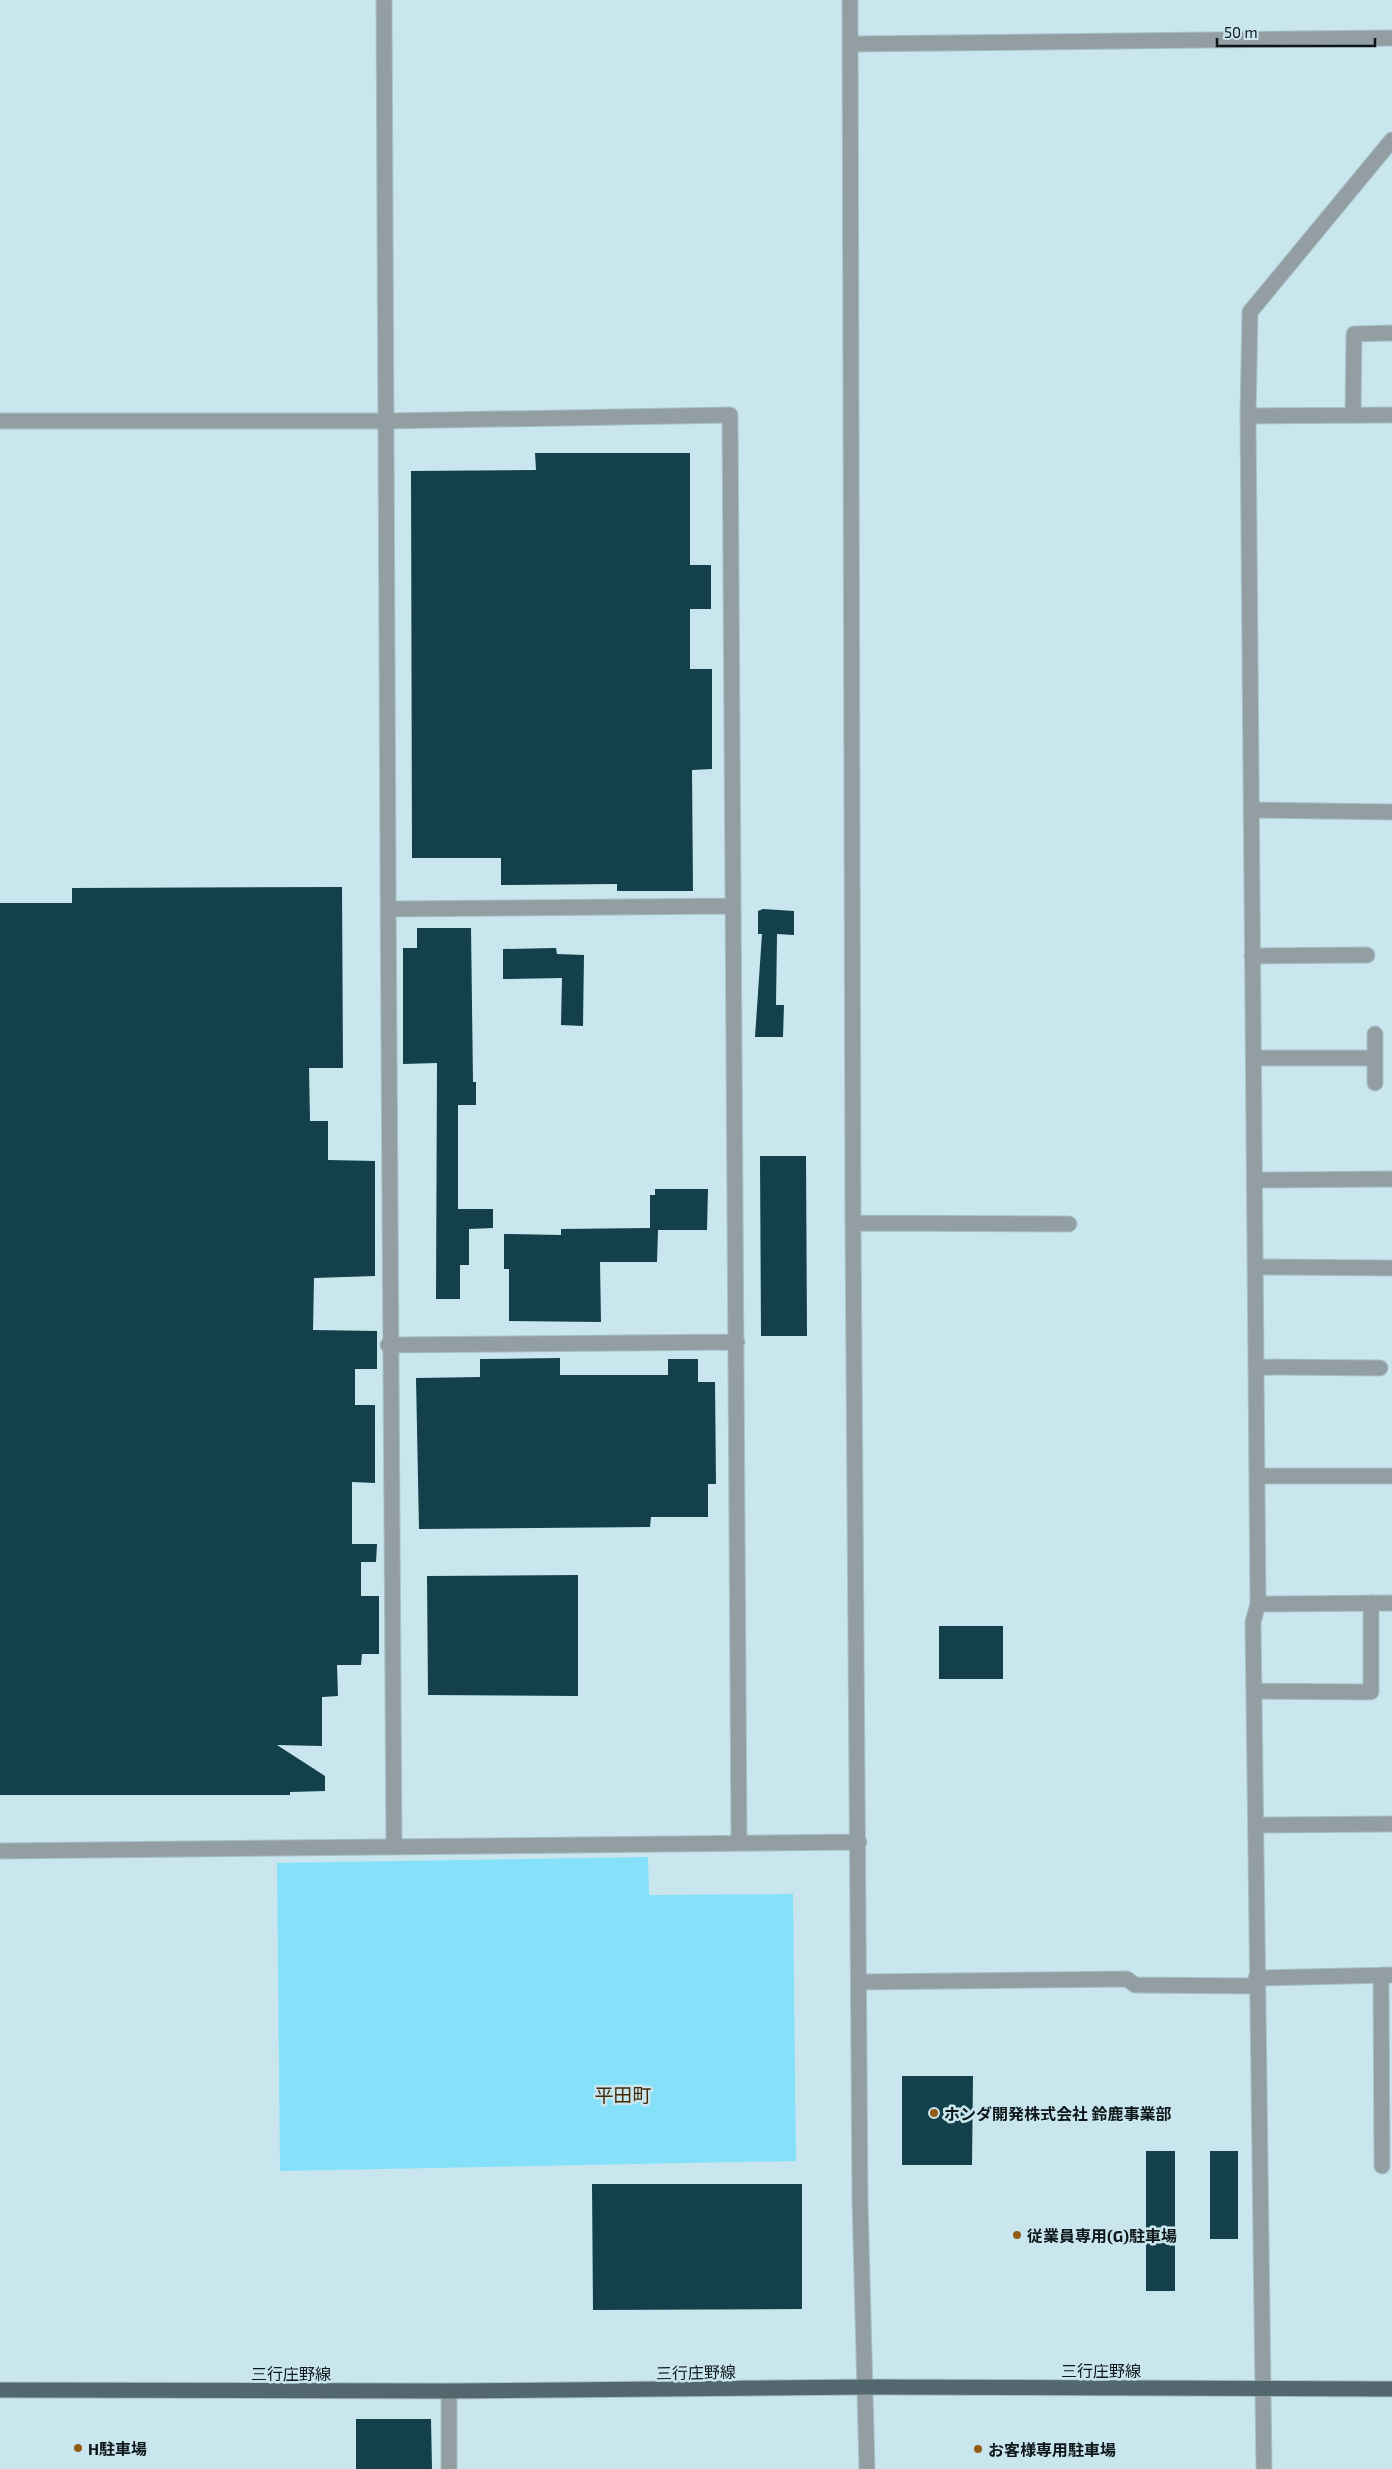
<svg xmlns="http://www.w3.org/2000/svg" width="1392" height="2469" viewBox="0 0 1392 2469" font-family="'Exo 2','Noto Sans JP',sans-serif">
<rect width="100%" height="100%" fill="#c9e6ee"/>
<path fill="#85e1f9" d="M648,1857L649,1895L793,1894L796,2161L280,2171L277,1863Z"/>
<path fill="#13404a" d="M535,453H690V565H711V609H690V669H712V769L692,770L693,891H617V884L501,885V858H412L411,471L536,470Z
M342,887L343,1068H309L310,1121H328V1160L375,1161V1276L314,1278L313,1330L377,1331V1369H355V1405H375V1483L352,1482V1544H377L376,1562H361V1596H379V1654H362L361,1665H337L338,1696L322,1697V1746L277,1745L325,1776V1791L290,1792V1795H0V903H72V888Z
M763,909L794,911V935L777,934L776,1005H784L783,1037H755L762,934H758V911Z
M417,928H471L473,1082H476V1105H458V1209H493V1228L469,1229V1265H460V1299H436L437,1063L403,1064V948H417Z
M556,948L557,954L584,955L583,1026L561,1025L562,978L503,979V949Z
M760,1156H806L807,1336H761Z
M655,1189H708L707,1230H658L657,1262H600L601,1322L509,1321V1269H504V1234L561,1235V1229L650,1228V1195H655Z
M560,1358V1375H668V1359H698V1382H715L716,1484H708V1517H651L650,1527L419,1529L416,1378L480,1377V1359Z
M578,1575V1696L428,1695L427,1576Z
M939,1626H1003V1679H939Z
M902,2076H973L972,2165H902Z
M1146,2151H1175V2291H1146Z
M1210,2151H1238V2239H1210Z
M592,2184H802V2309L593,2310Z
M356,2419H431L432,2469H356Z"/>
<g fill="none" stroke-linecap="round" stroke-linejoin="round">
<defs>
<path id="minor" d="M384,0C389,615 387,1231 394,1846
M850,0L853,1223L860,2201L867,2469
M850,44L1392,38
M1353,415L1354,334L1392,333
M1248,416L1392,415
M0,421H387L730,415L739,1842
M1251,810L1392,812
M388,909L732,906
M1252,956L1367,955
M1254,1058H1375
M1375,1083V1034
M1255,1180L1392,1179
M853,1223L1069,1224
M1256,1267L1392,1268
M388,1345L737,1342
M1256,1367L1380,1368
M1257,1476H1392
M1258,1604L1392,1603
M1254,1691L1371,1692V1603
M1256,1825L1392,1824
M0,1851L859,1842
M1381,1975L1382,2166
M1256,1978L1392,1975
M859,1982L1127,1979L1135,1985L1256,1986
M449,2391V2469
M1264,2469L1253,1622L1258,1604L1248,416L1250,312L1392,140"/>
<path id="major" d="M0,2390L449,2391L866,2387L1392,2389"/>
</defs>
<use href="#minor" stroke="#a7c1c8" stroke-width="17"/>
<use href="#major" stroke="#a7c1c8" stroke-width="17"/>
<use href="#minor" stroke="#929ea2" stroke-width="15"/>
<use href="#major" stroke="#52686e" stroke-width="15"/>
</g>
<g fill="#935b15" stroke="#c9e6ee" stroke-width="2">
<circle cx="934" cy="2113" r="5"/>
<circle cx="1017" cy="2235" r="5"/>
<circle cx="78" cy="2448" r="5"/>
<circle cx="978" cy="2449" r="5"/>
</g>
<g text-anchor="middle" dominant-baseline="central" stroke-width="5" stroke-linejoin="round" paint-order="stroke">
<g font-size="16" font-weight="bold" fill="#0d171a" stroke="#c9e6ee" text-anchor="start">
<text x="944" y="2113">ホンダ開発株式会社 鈴鹿事業部</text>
<text x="1027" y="2235">従業員専用(G)駐車場</text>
<text x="88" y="2448">H駐車場</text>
<text x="988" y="2449">お客様専用駐車場</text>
</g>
<g font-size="16" fill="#0d171a" stroke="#c9e6ee">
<text x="1101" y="2370">三行庄野線</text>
<text transform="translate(696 2372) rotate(-1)">三行庄野線</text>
<text x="291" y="2373">三行庄野線</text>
</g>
<g font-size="19" fill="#442909" stroke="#c9e6ee">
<text x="623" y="2094">平田町</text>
</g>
</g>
<path d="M1217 38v8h158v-8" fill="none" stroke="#0d171a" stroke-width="2.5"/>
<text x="1224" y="38" font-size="15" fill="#0d171a" stroke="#c9e6ee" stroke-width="4" paint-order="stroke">50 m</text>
</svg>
